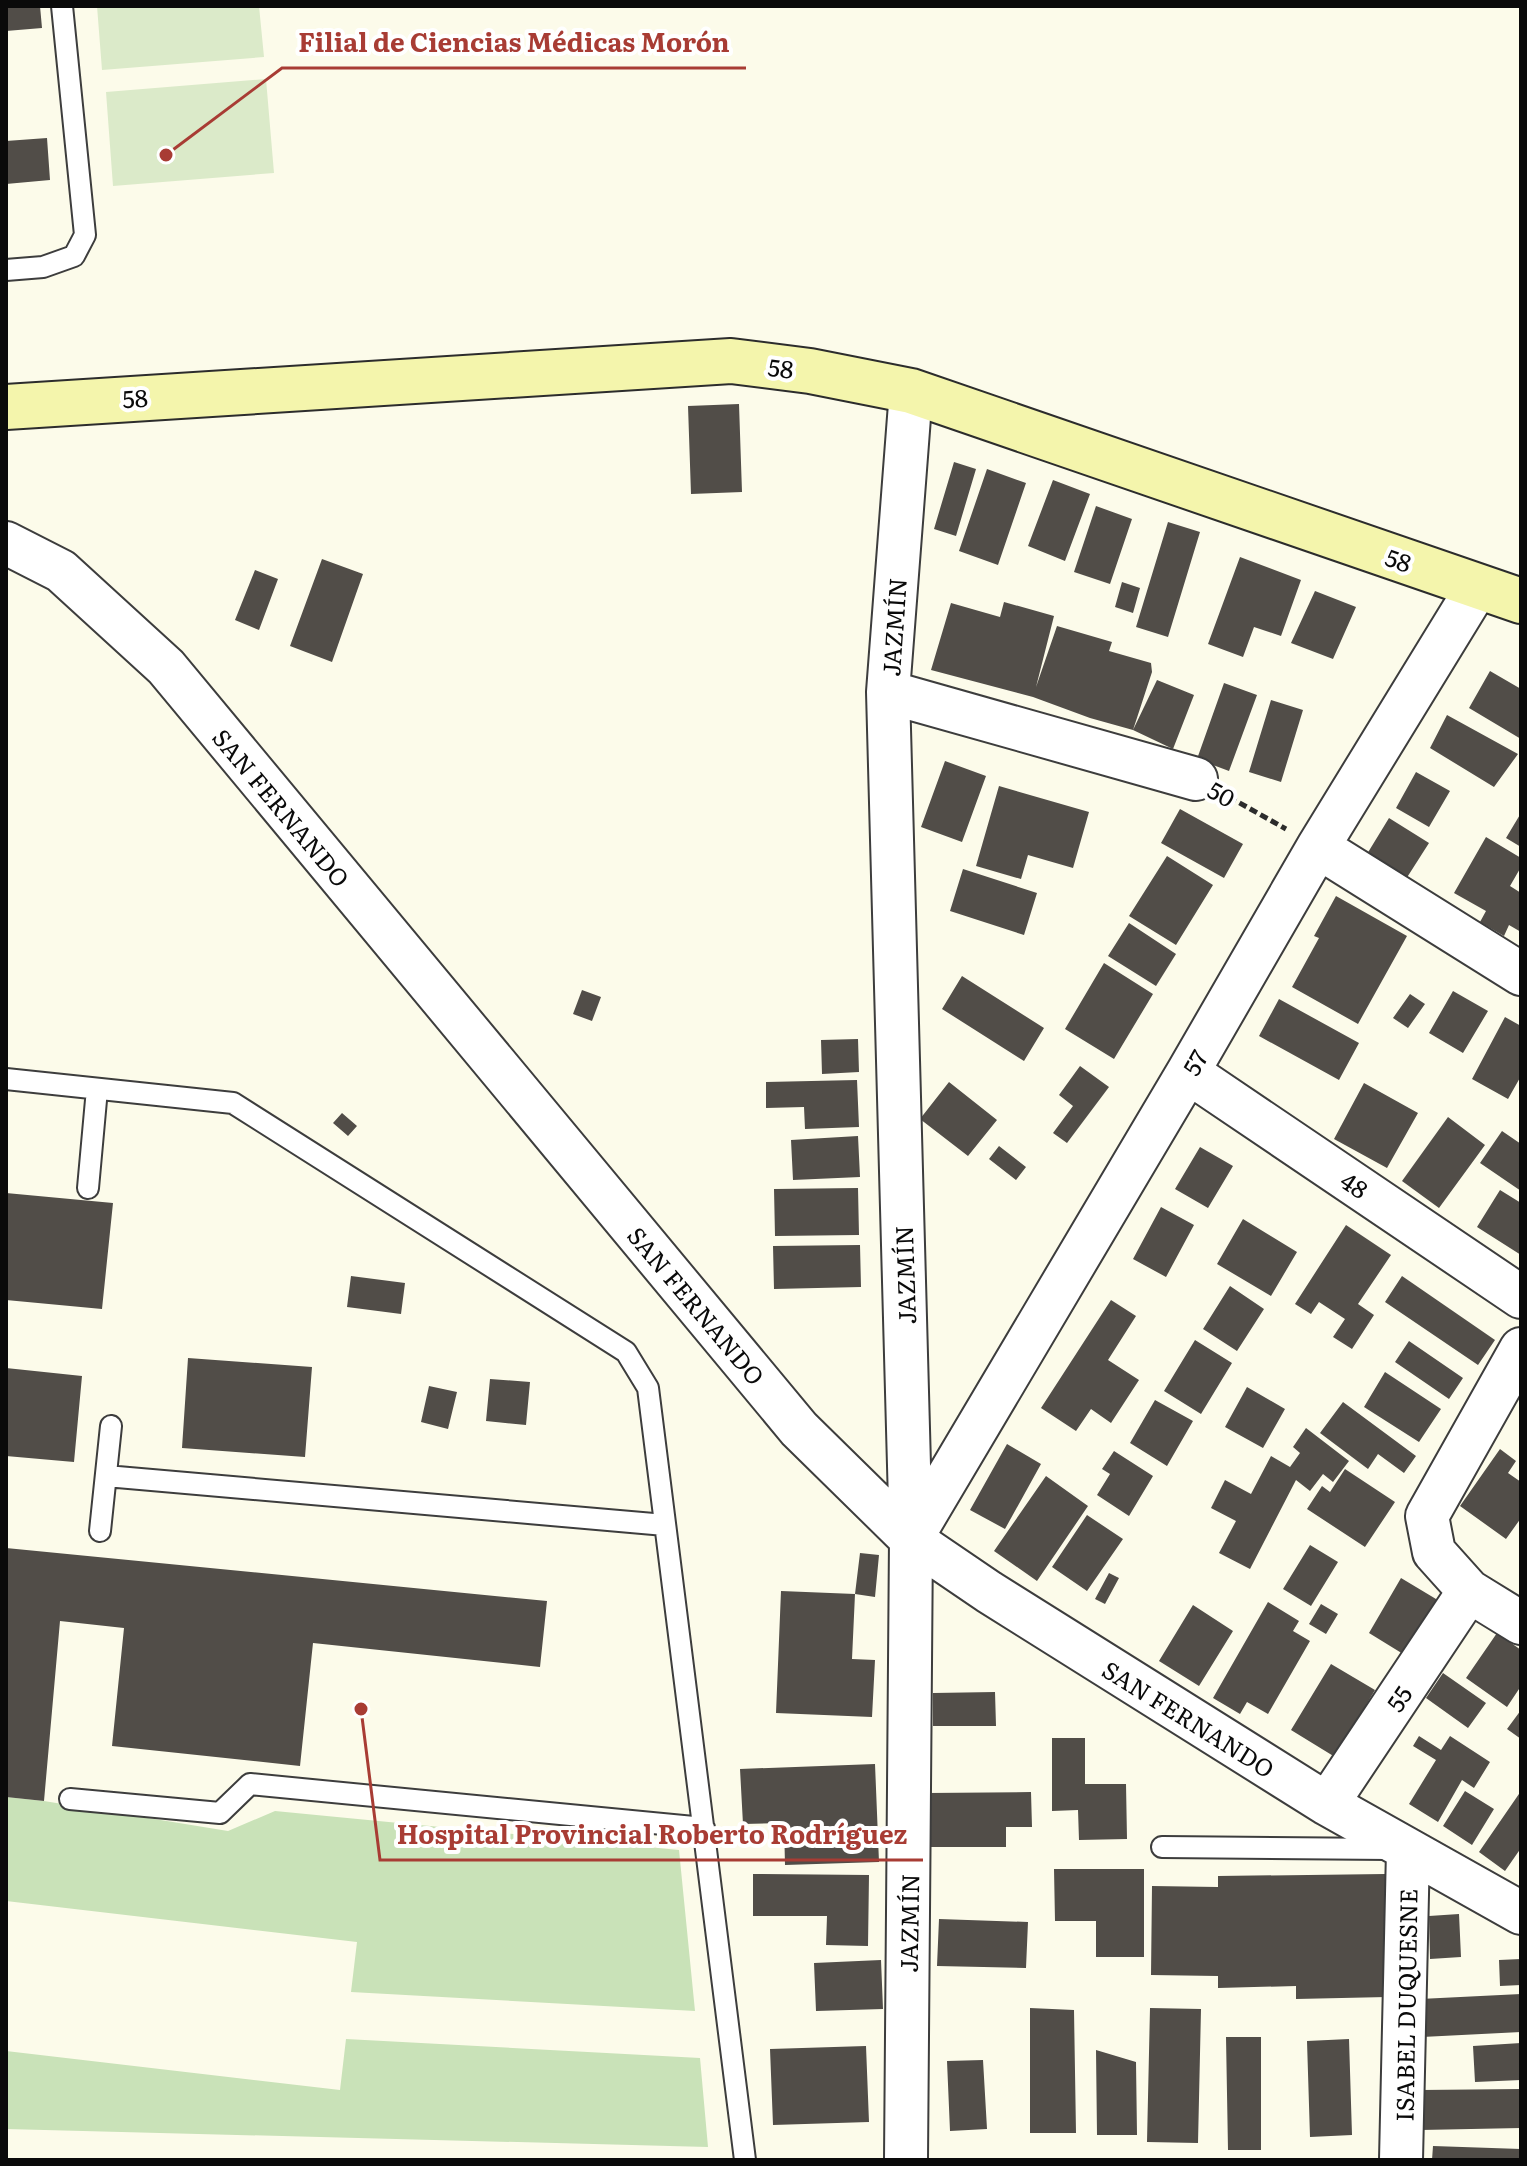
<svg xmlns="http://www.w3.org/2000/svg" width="1527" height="2166" viewBox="0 0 1527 2166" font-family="Literata,serif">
<rect width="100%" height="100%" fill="#fcfbea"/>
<path fill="#c9e2b8" d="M6,1797L44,1801L228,1831L275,1811L679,1850L695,2011L351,1992L357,1942L6,1901Z
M346,2039L700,2058L708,2147L6,2129V2051L340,2090Z"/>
<path fill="#dbeac9" d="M97,6H259L264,57L102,70Z
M266,79L274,173L113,186L106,92Z"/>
<path fill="#514d48" d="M6,6H40L42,28L6,31Z
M47,138L50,180L6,184V141Z
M739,404L742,492L691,494L688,406Z
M954,462L976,469L956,536L934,529Z
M987,469L1026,483L998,565L959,551Z
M1053,480L1090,494L1065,561L1028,546Z
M1096,506L1132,519L1110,584L1074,572Z
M1168,522L1200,532L1168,637L1136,627Z
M1240,557L1301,580L1281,636L1254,627L1243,657L1208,644Z
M322,559L363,574L332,662L290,646Z
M255,570L278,579L259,630L235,620Z
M1122,582L1140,588L1133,613L1115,607Z
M1315,591L1356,607L1333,659L1291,643Z
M1004,602L1054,616L1036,687L1057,626L1112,642L1109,651L1151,663L1152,672L1133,730L1157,680L1194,695L1173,749L1133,730L1090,718L1033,697L931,670L951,603L1000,617Z
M1490,671L1521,689V739L1469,708Z
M1224,683L1257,695L1229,771L1197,759Z
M1271,700L1303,710L1281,782L1249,772Z
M1447,715L1518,754L1494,787L1430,748Z
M945,761L986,776L962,842L921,827Z
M1416,772L1450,791L1429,827L1396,808Z
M999,786L1089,812L1073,868L1028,855L1021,879L976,866Z
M1180,809L1243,844L1224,878L1161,843Z
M1521,813V847L1506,838Z
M1389,818L1429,843L1406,879L1367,854Z
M1486,837L1521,858V867L1510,886L1521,893V932L1509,925L1504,936L1480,922L1486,911L1454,893Z
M1167,856L1213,885L1176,945L1129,916Z
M963,869L1037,893L1024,935L950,911Z
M1336,896L1407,936L1358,1024L1292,987L1319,938L1314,936Z
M1129,923L1176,954L1156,986L1108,956Z
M1104,963L1153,994L1114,1059L1065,1029Z
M962,976L1044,1028L1024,1061L942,1009Z
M582,990L601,997L592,1021L573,1014Z
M1453,991L1488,1011L1463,1053L1429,1033Z
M1410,994L1425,1004L1408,1028L1393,1018Z
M1279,999L1359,1043L1339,1080L1259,1036Z
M1505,1017L1521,1026V1076L1508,1099L1472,1079Z
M858,1039L859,1072L822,1074L821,1040Z
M1080,1066L1109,1087L1067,1143L1053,1133L1073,1106L1059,1095Z
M857,1080L859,1127L805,1129L804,1107L766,1108V1082Z
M949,1082L997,1120L968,1156L920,1119Z
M1364,1083L1418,1113L1387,1168L1334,1139Z
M342,1113L357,1126L348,1136L333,1123Z
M1448,1117L1485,1145L1439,1208L1402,1181Z
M1502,1131L1521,1144V1191L1480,1163Z
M858,1136L860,1177L793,1180L791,1140Z
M999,1146L1026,1167L1016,1180L989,1159Z
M1200,1147L1233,1166L1208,1208L1175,1189Z
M858,1188L859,1235L775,1236L774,1189Z
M1500,1190L1521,1203V1255L1477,1227Z
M6,1193L113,1203L102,1309L6,1300Z
M1161,1207L1194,1225L1166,1277L1133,1259Z
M1243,1219L1297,1252L1271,1296L1217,1264Z
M1346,1225L1391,1255L1358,1304L1374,1315L1352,1349L1333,1337L1345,1319L1319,1302L1311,1314L1295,1304Z
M860,1245L861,1287L774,1289L773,1246Z
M351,1276L405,1283L401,1314L347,1307Z
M1402,1276L1495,1340L1478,1365L1385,1302Z
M1230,1286L1264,1309L1237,1351L1203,1329Z
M1111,1300L1136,1316L1108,1360L1139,1380L1111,1423L1091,1409L1076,1431L1041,1408Z
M1195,1340L1232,1363L1201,1414L1164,1391Z
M1409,1341L1463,1378L1449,1399L1395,1362Z
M188,1358L312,1367L305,1457L182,1448Z
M6,1368L82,1376L74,1462L6,1456Z
M1385,1372L1441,1409L1419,1442L1364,1407Z
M490,1379L530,1382L526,1425L486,1421Z
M429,1386L457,1392L448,1429L421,1422Z
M1247,1387L1285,1409L1263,1448L1225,1427Z
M1155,1400L1193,1421L1167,1466L1130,1443Z
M1343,1402L1416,1456L1404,1473L1378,1454L1368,1469L1320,1433Z
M1306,1428L1349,1461L1333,1482L1323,1474L1310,1491L1296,1480L1250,1569L1219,1553L1236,1521L1211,1508L1225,1480L1251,1494L1271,1456L1290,1467L1300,1453L1293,1447Z
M1007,1444L1041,1464L1005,1529L970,1510Z
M1500,1449L1516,1461L1508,1473L1521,1482V1518L1506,1539L1460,1506Z
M1114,1451L1153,1476L1129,1516L1097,1495L1110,1474L1102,1469Z
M1345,1469L1395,1502L1365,1547L1307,1509L1322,1486L1330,1492Z
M1046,1476L1088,1506L1037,1581L994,1551Z
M1087,1515L1123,1539L1087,1591L1052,1567Z
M1310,1545L1338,1562L1311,1606L1283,1589Z
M6,1548L547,1601L540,1667L313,1643L300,1766L112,1746L124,1628L60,1621L44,1801L6,1797Z
M860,1553L879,1555L875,1597L855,1594L852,1659L875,1660L872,1717L776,1713L781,1591L855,1594Z
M1109,1573L1119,1578L1105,1604L1095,1599Z
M1401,1578L1441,1602L1408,1657L1369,1633Z
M1268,1602L1299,1621L1293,1631L1310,1641L1268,1714L1247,1702L1240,1714L1213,1698Z
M1321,1604L1338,1614L1326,1634L1309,1624Z
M1193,1605L1233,1631L1199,1686L1159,1661Z
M1497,1633L1521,1650V1686L1507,1707L1466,1678Z
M1331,1664L1375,1690L1335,1757L1291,1730Z
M1443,1673L1486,1703L1468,1728L1426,1698Z
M995,1692L996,1726H933V1693Z
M1521,1710V1739L1507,1729Z
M1419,1736L1441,1750L1450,1736L1490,1762L1474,1788L1462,1780L1438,1822L1409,1804L1436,1760L1413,1746Z
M1052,1738H1085V1784H1126L1127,1839L1079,1840L1078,1810L1052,1811Z
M875,1764L879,1862L785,1865L784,1823L743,1824L740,1769Z
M1465,1791L1494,1809L1472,1845L1443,1826Z
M1521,1791V1848L1505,1871L1479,1852Z
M1031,1792L1032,1827H1006V1847H928V1793Z
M1054,1869H1144V1957H1096V1921H1055Z
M753,1874L869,1875L868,1946L826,1945L827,1916H753Z
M1385,1874L1387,1997L1296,1999V1986L1218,1988V1976L1151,1975L1152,1886L1218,1887V1876Z
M1459,1914L1461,1957L1430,1959L1429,1916Z
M939,1919L1028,1922L1026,1968L937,1966Z
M1521,1959V1985L1500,1986L1499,1960Z
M881,1960L883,2009L816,2011L814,1963Z
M1521,1994V2032L1422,2037L1420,1999Z
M1030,2008L1074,2010L1076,2133H1030Z
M1150,2008L1201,2009L1198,2143L1147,2142Z
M1226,2037H1261V2150H1228Z
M1349,2039L1352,2135L1310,2137L1307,2041Z
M1521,2043V2080L1475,2082L1473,2046Z
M866,2046L869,2122L773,2125L770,2049Z
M1096,2050L1136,2062L1137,2135H1097Z
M983,2060L987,2129L950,2131L947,2061Z
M1521,2089V2128L1421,2130V2090Z
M1433,2146L1521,2149V2160H1432Z"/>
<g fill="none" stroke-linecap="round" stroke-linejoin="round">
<defs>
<path id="service" d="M6,270L43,267L74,256L85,235L62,6
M6,1079L233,1103L626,1352L648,1388L745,2160
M88,1188L97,1089
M106,1476L665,1525
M100,1531L111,1426
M70,1799L220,1813L250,1784L704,1828
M1162,1847L1390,1849"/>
<path id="minor" d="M6,543L61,571L166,667L799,1429L911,1539L989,1592L1327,1804L1521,1913
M888,692L1196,779
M1318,847L1521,974
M1188,1072L1521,1297
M1521,1349L1427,1516L1434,1552L1469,1591L1521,1623
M911,1539L1188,1072L1318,847L1478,586
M1327,1804L1469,1591
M906,2160L911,1539L888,692L911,391
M1401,2160L1408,1850"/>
<path id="secondary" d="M6,407L731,361L810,371L911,391L1521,601"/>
</defs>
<use href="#service" stroke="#3d3d3d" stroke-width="24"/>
<use href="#minor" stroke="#3d3d3d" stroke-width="46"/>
<use href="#secondary" stroke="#2c2c2c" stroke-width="48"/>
<path stroke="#2c2c2c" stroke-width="5" stroke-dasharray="8 4" stroke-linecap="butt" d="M1229,797L1286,829"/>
<use href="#service" stroke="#fff" stroke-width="20"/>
<use href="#minor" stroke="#fff" stroke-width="42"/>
<use href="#secondary" stroke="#f4f5ac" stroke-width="44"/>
</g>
<g text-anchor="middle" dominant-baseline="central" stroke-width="8" stroke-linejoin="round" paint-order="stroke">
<g font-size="24" fill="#0a0a0a" stroke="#fff">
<text transform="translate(781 367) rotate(7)">58</text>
<text transform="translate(135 397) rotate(-4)">58</text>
<text transform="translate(1399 559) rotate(19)">58</text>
<text transform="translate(893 627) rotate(-86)">JAZMÍN</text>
<text transform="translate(1222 793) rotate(29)">50</text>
<text transform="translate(282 807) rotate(50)">SAN FERNANDO</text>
<text transform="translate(1194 1062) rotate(-60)">57</text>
<text transform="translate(1355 1184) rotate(34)">48</text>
<text transform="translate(904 1275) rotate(-92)">JAZMÍN</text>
<text transform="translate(697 1305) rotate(50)">SAN FERNANDO</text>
<text transform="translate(1398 1698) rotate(-56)">55</text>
<text transform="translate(1189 1718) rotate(32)">SAN FERNANDO</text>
<text transform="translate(908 1923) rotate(-89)">JAZMÍN</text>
<text transform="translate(1405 2005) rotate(-89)">ISABEL DUQUESNE</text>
</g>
</g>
<path fill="none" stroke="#a83c34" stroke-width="3" d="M166 155L282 68H746M361 1709L380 1860H923"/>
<g fill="#a83c34" stroke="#fff" stroke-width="3">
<circle cx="166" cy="155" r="8"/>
<circle cx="361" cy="1709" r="8"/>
</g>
<g font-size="26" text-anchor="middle" font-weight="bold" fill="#a83c34" stroke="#fff" stroke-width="8" stroke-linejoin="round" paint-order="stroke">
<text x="514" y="52">Filial de Ciencias Médicas Morón</text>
<text x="652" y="1844">Hospital Provincial Roberto Rodríguez</text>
</g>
<rect width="1527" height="2166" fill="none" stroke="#0a0a0a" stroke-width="16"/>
</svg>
